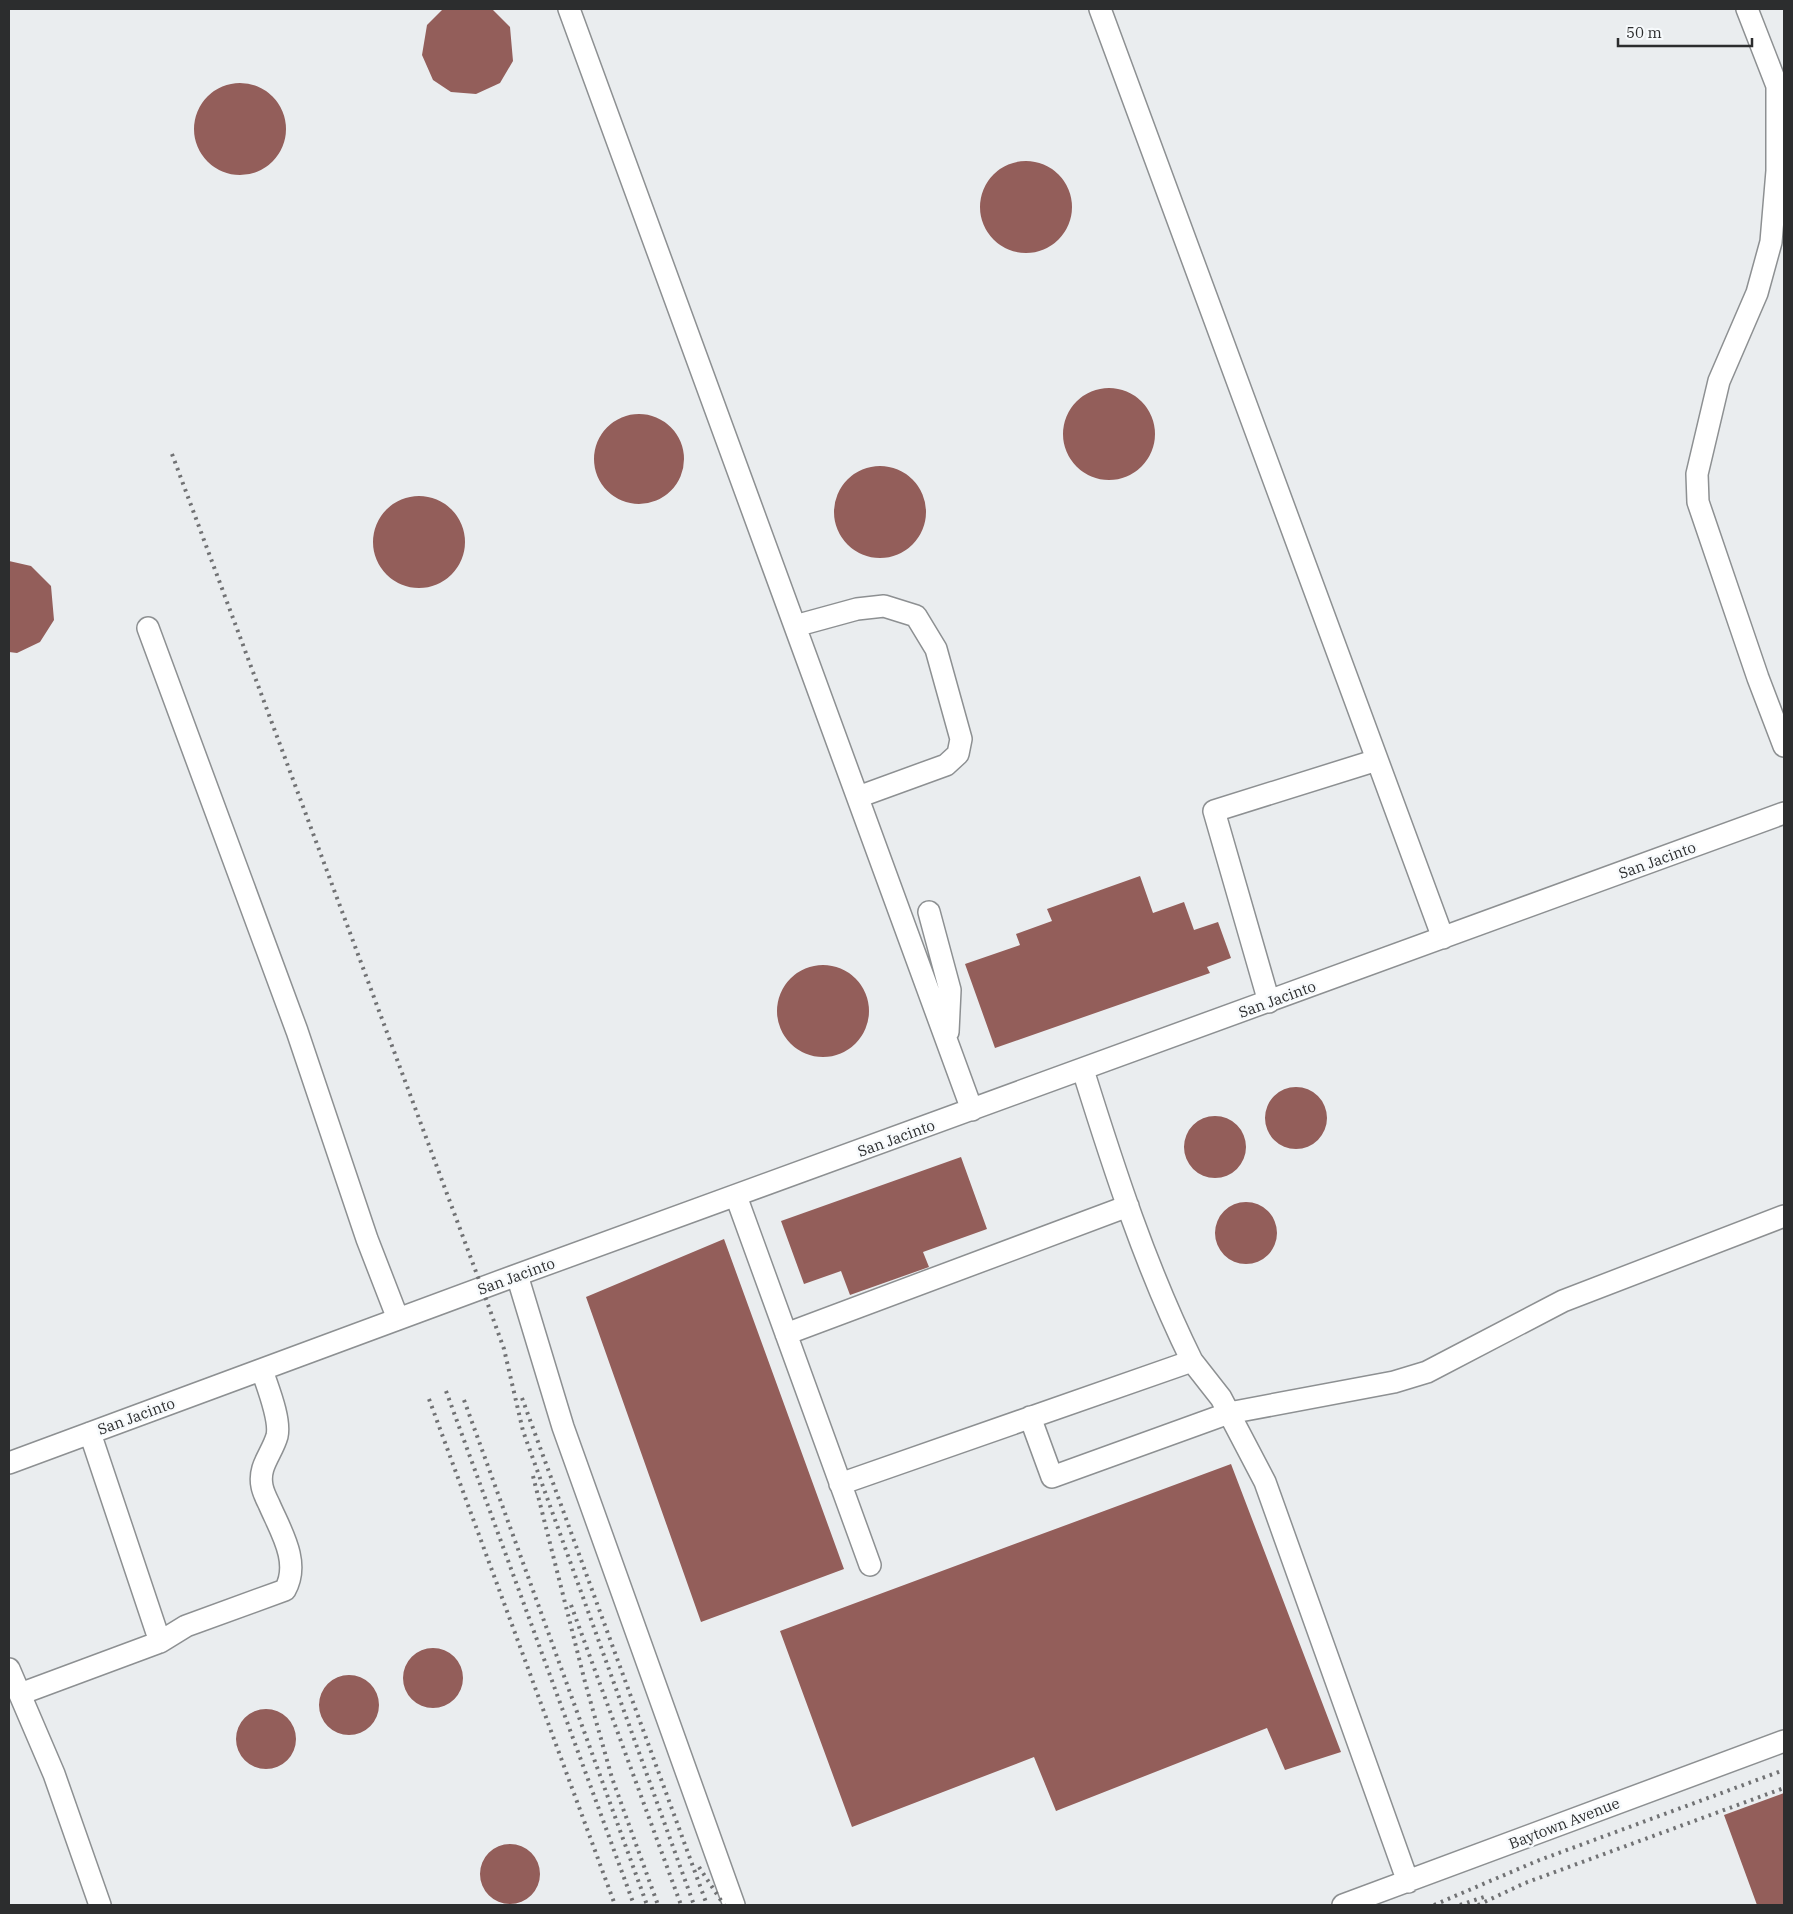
<svg xmlns="http://www.w3.org/2000/svg" width="1793" height="1914" viewBox="0 0 1793 1914" font-family="'IBM Plex Serif',serif">
<rect width="100%" height="100%" fill="#eaedef"/>
<path fill="#935e5a" d="M443,9H492L510,27L513,61L500,83L476,94L451,92L433,80L422,55L427,25Z
M194 129a46 46 0 1 1 92 0a46 46 0 1 1-92 0Z
M980 207a46 46 0 1 1 92 0a46 46 0 1 1-92 0Z
M1063 434a46 46 0 1 1 92 0a46 46 0 1 1-92 0Z
M594 459a45 45 0 1 1 90 0a45 45 0 1 1-90 0Z
M834 512a46 46 0 1 1 92 0a46 46 0 1 1-92 0Z
M373 542a46 46 0 1 1 92 0a46 46 0 1 1-92 0Z
M9,561L31,566L51,586L54,620L40,642L17,653L9,652Z
M1140,876L1153,913L1184,902L1194,930L1218,922L1231,958L1207,967L1210,973L995,1048L965,964L1020,945L1016,934L1052,921L1047,909Z
M777 1011a46 46 0 1 1 92 0a46 46 0 1 1-92 0Z
M1265 1118a31 31 0 1 1 62 0a31 31 0 1 1-62 0Z
M1184 1147a31 31 0 1 1 62 0a31 31 0 1 1-62 0Z
M961,1157L987,1229L923,1252L929,1267L850,1295L841,1271L804,1284L781,1221Z
M1215 1233a31 31 0 1 1 62 0a31 31 0 1 1-62 0Z
M724,1239L844,1569L701,1622L586,1297Z
M1231,1464L1341,1752L1285,1770L1267,1728L1056,1811L1034,1757L852,1827L780,1631Z
M403 1678a30 30 0 1 1 60 0a30 30 0 1 1-60 0Z
M319 1705a30 30 0 1 1 60 0a30 30 0 1 1-60 0Z
M236 1739a30 30 0 1 1 60 0a30 30 0 1 1-60 0Z
M1784,1793V1905H1757L1724,1815Z
M480 1874a30 30 0 1 1 60 0a30 30 0 1 1-60 0Z"/>
<g fill="none" stroke-linecap="round" stroke-linejoin="round">
<defs>
<path id="minor" d="M569,9L972,1110
M1100,9L1443,938
M1747,9L1777,86V171L1771,242L1757,293L1719,381L1697,474L1698,502L1758,678L1784,746
M795,626L857,609L884,606L916,616L936,649L961,739L958,754L946,765L858,797
M148,628L297,1031L367,1239L398,1319
M929,912L950,990L948,1032
M1269,1002L1214,811L1377,760
M736,1196L870,1565
M517,1275L563,1427L734,1905
M786,1334L1128,1206
M1192,1361L1221,1398L1265,1482L1408,1882
M1030,1417L1052,1477L1229,1413L1394,1382L1427,1372L1563,1301L1784,1216
M9,1463L517,1275L1784,813
M840,1484L1192,1361C1146,1268 1114,1169 1083,1070
M160,1642L186,1626L285,1590C301,1562 280,1530 269,1504C266,1498 263,1492 262,1486C258,1466 272,1454 277,1436C281,1419 267,1386 262,1370
M9,1669L54,1774L100,1905
M20,1694L160,1642L90,1433
M1343,1905L1784,1741"/>
</defs>
<use href="#minor" stroke="#8d9092" stroke-width="24"/>
<use href="#minor" stroke="#fff" stroke-width="21"/>
<path stroke="#717274" stroke-width="4" stroke-dasharray="2.5 5" stroke-linecap="butt" d="M172,454L482,1288L504,1349L523,1431L694,1905
M446,1391L634,1905
M522,1398L707,1905
M429,1399L615,1905
M464,1400L647,1905
M533,1476L585,1682L612,1778L658,1905
M571,1605L681,1905
M699,1867L724,1905
M1434,1905L1537,1861L1784,1770
M1460,1905L1484,1897
M1478,1905L1525,1883L1784,1788"/>
</g>
<g text-anchor="middle" dominant-baseline="central" stroke-width="5" stroke-linejoin="round" paint-order="stroke">
<g font-size="15" fill="#2c2d2e" stroke="#f7fafc">
<text transform="translate(1657 860) rotate(-20)">San Jacinto</text>
<text transform="translate(1277 999) rotate(-20)">San Jacinto</text>
<text transform="translate(896 1138) rotate(-20)">San Jacinto</text>
<text transform="translate(516 1276) rotate(-20)">San Jacinto</text>
<text transform="translate(136 1416) rotate(-20)">San Jacinto</text>
<text transform="translate(1564 1823) rotate(-21)">Baytown Avenue</text>
</g>
</g>
<rect width="1793" height="1914" fill="none" stroke="#2c2d2e" stroke-width="20"/>
<path d="M1618 38v8h134v-8" fill="none" stroke="#2c2d2e" stroke-width="2.5"/>
<text x="1626" y="38" font-size="15" fill="#2c2d2e" stroke="#f7fafc" stroke-width="4" paint-order="stroke">50 m</text>
</svg>
